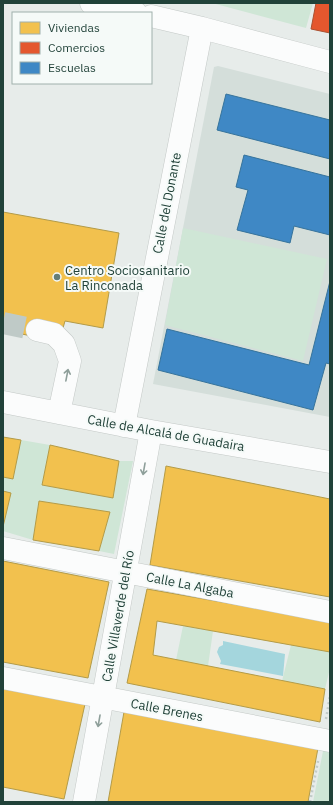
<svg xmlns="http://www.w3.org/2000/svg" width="333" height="805" viewBox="0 0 333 805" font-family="'IBM Plex Sans',sans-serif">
<rect width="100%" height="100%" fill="#e7ecea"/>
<path fill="#d4deda" d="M218,66L330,94V417L153,384L214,67Z"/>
<path fill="#cfe6d6" d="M212,3H313L306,28Z
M183,228L327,259L303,361L165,325Z
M21,440L50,445L42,485L113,498L119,461H133L114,554L99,551L110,512L39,501L33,540L3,531L10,493L3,491V477L13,478Z
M183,626L213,631L208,666L176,660Z
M291,645L330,652V668L325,689L282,681Z
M324,746L330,755V802H313Z"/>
<path fill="#a4d6dd" d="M223,641L285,654L283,676L220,664L221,661L217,652L219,647L223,645Z"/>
<path fill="#f2c14e" stroke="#b39b48" d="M3,212L119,233L103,328L65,321L63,328L36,337L3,330Z
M3,437L21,440L13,479L3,477Z
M50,445L119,461L113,498L42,485Z
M166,466L330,499V597L150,565Z
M3,491L11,493L3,527Z
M39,501L110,512L99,551L33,540Z
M3,561L109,582L88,678L3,662Z
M147,589L330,621V652L157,621L153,655L325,689L320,722L127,683Z
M3,688L85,704L64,799L3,787Z
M124,712L318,748L308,802H108Z"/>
<path fill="#e4572e" stroke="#aa5131" d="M316,3H330V33L311,29Z"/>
<path fill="#3f88c5" stroke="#36739b" d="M226,94L330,120V159L217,130Z
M244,155L330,177V235L294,226L290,243L237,230L248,190L236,187Z
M330,281V364L326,363L313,410L158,370L167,329L309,365Z"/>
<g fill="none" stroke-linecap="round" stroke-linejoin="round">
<path stroke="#bfcac7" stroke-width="22" stroke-dasharray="22 11" stroke-linecap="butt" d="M3,323L37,330"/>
<defs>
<path id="minor" d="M91,3L136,13
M151,16L202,28L330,62
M37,330L54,334L64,344L70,361L59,413
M3,402L151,431L330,462
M124,426L202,28
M3,548L330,612
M3,678L330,741
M84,802L151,431"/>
</defs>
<use href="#minor" stroke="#c4c9c7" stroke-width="23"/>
<path stroke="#c2cbc9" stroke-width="2.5" stroke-dasharray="2 3" stroke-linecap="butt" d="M326,719L330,696
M310,802L318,761"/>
<use href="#minor" stroke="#fbfcfc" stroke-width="22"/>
</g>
<defs><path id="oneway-shaft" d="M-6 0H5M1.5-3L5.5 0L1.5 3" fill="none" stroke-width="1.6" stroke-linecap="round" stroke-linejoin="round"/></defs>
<g stroke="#8e9f9a">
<use href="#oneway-shaft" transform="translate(67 375) rotate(-79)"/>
<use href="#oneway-shaft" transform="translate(144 469) rotate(100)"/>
<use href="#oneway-shaft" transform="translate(99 721) rotate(100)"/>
</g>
<circle fill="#667e77" stroke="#f5faf8" stroke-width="1.5" cx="57" cy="277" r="4"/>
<g text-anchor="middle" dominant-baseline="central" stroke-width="4" stroke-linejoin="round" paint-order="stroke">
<g font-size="13" fill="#214239" stroke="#f5faf8">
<text transform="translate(167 203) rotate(-79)">Calle del Donante</text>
<text transform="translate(166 433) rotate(10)">Calle de Alcalá de Guadaira</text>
<text transform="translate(190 585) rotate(11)">Calle La Algaba</text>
<text transform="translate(118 616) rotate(-80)">Calle Villaverde del Río</text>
<text transform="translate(167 710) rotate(11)">Calle Brenes</text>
</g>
<g font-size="13" fill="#214239" stroke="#f5faf8" text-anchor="start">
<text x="65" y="270">Centro Sociosanitario<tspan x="65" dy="15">La Rinconada</tspan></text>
</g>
</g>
<rect width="333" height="805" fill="none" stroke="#214239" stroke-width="8"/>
<rect x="12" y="12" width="140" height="72" fill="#f5faf8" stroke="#a0b0ac"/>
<rect x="20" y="22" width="20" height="12" fill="#f2c14e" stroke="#a0b0ac"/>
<text x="48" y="32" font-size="12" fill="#214239">Viviendas</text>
<rect x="20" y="42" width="20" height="12" fill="#e4572e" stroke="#a0b0ac"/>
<text x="48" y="52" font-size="12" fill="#214239">Comercios</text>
<rect x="20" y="62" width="20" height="12" fill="#3f88c5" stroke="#a0b0ac"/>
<text x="48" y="72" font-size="12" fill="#214239">Escuelas</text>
</svg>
